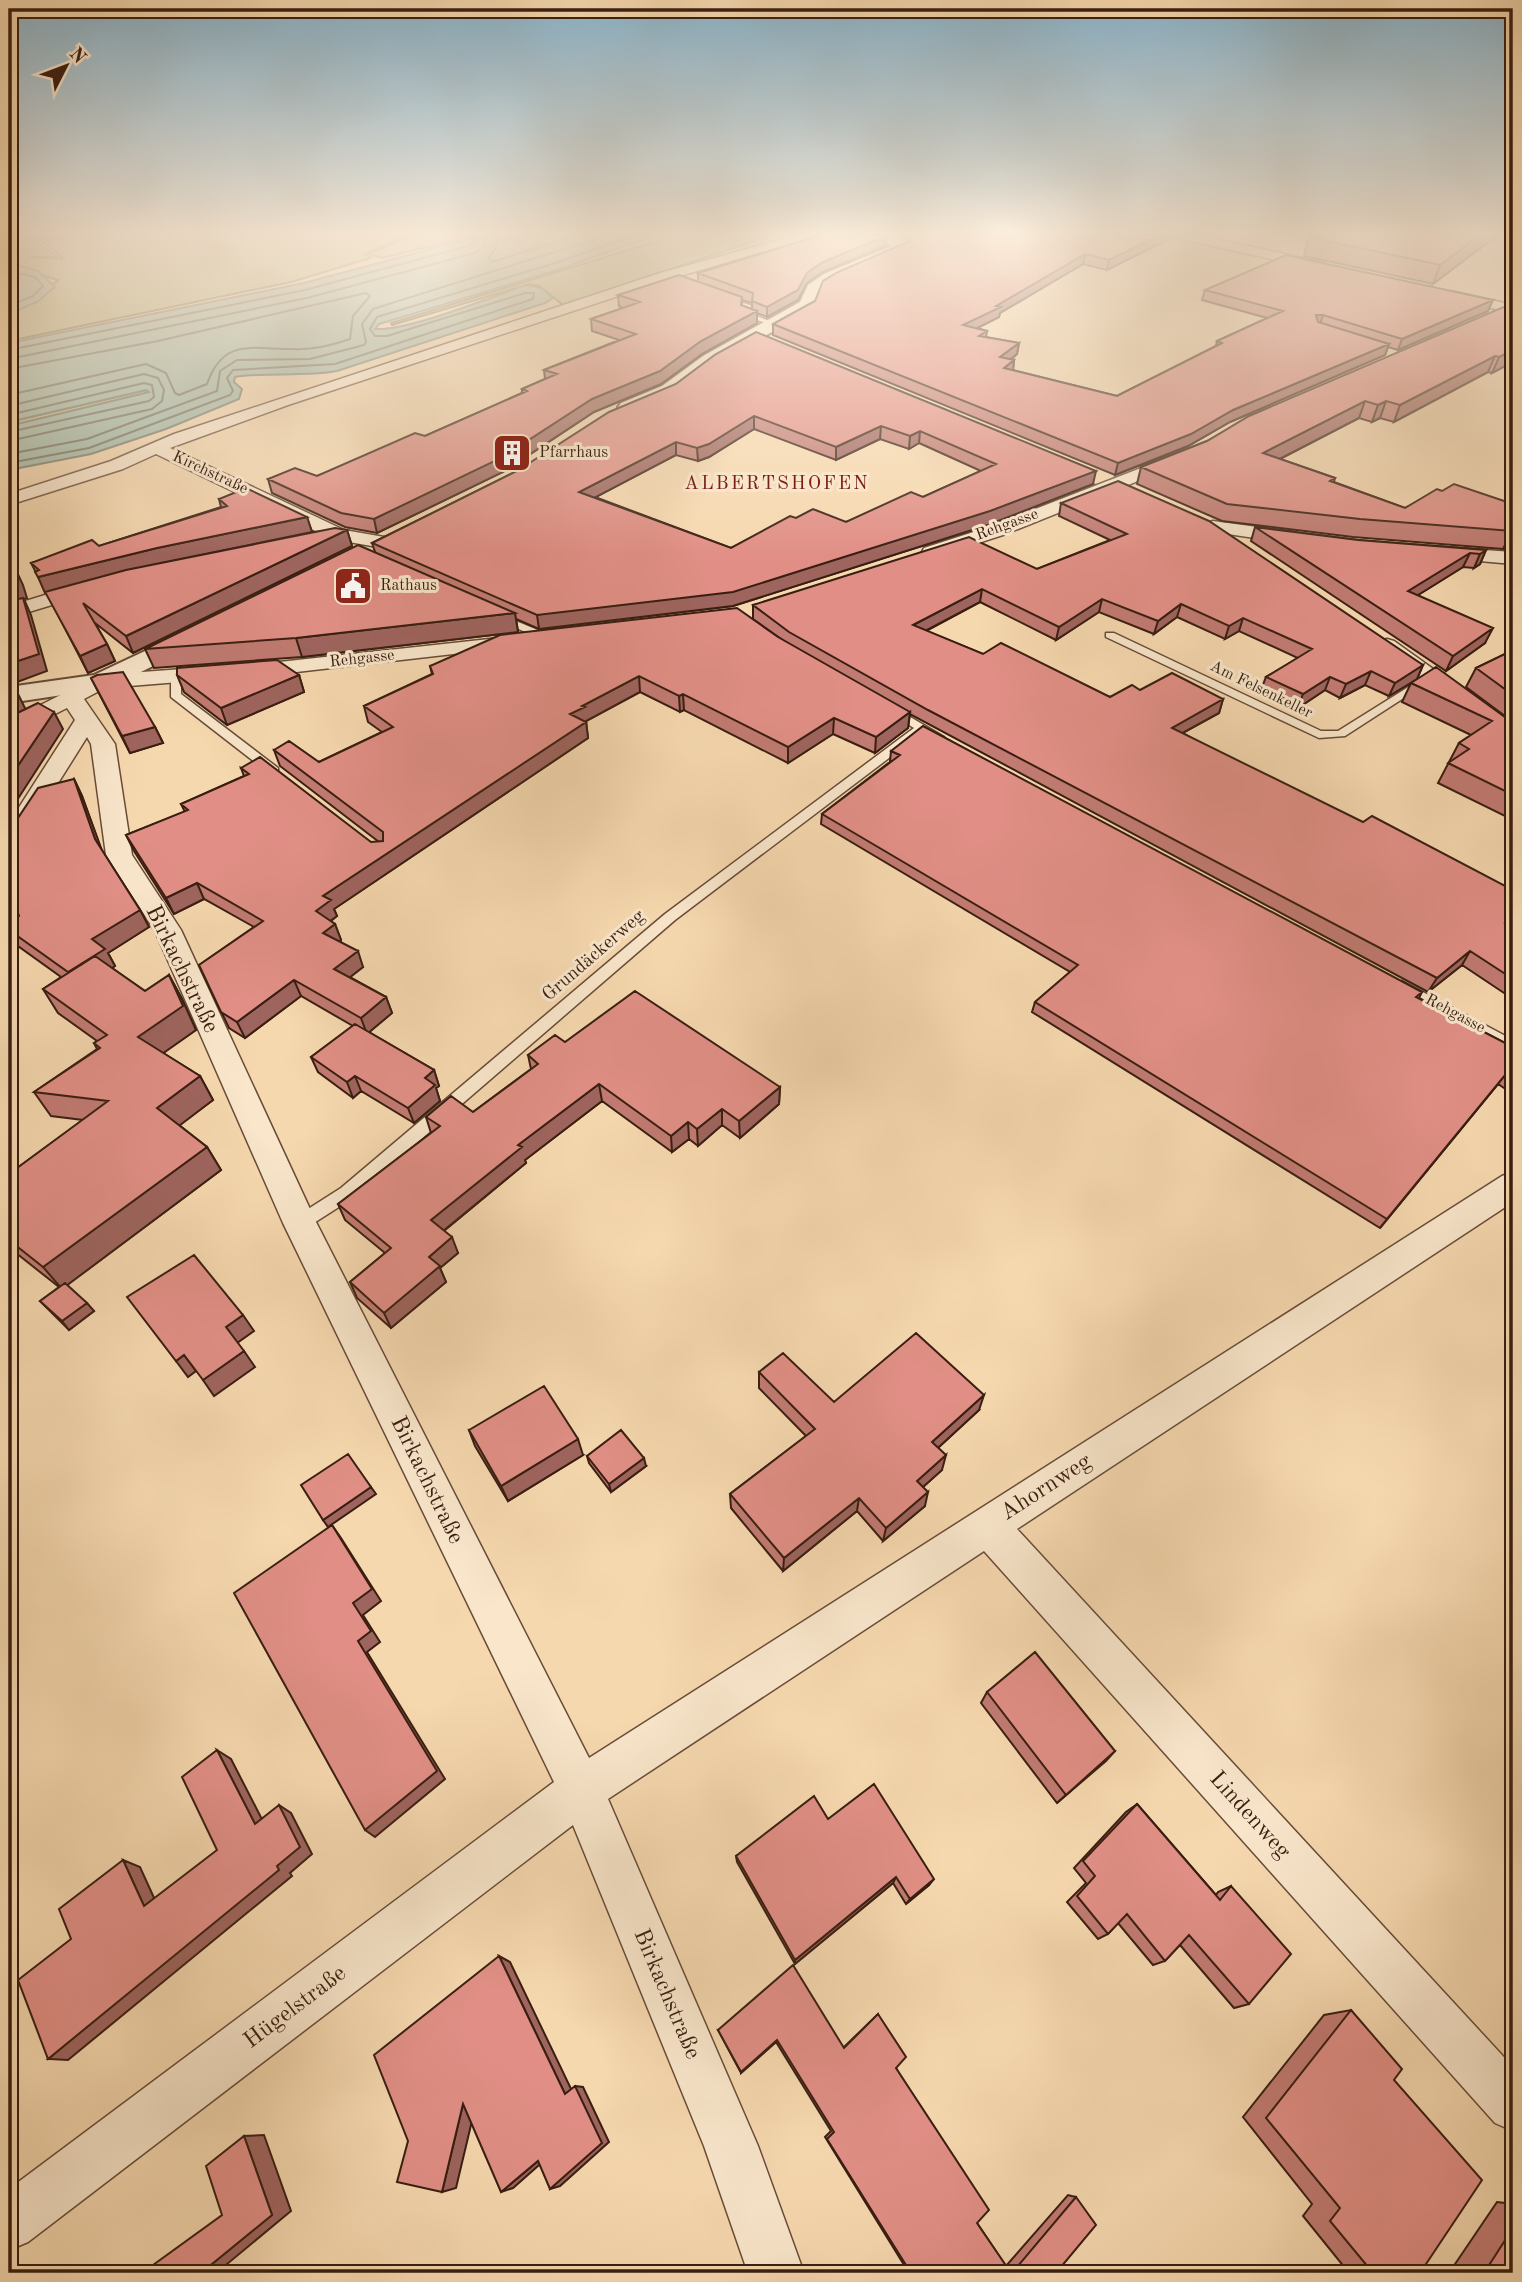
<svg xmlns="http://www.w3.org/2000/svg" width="1522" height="2282" viewBox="0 0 1522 2282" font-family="'Old Standard TT',serif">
<rect width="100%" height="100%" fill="#f6d8af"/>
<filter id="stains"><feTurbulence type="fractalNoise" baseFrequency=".00286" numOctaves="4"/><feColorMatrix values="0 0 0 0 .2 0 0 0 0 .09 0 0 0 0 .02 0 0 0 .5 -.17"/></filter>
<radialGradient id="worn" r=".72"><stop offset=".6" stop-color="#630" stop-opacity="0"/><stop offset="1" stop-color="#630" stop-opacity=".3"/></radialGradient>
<path fill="#bebe89" stroke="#7c6e4d" stroke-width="2" d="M9,235H64L35,241L57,257H30L64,259L43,242L72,235H407L365,254L371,258L291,282L9,341V310L59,280C54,281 20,265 9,262Z
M413,235H477L382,258L369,254Z
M677,235H773L563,305L539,286L529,284L392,325L391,323Z
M146,390L148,394L9,426V422Z"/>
<path fill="#9dbaa9" stroke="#757c6c" stroke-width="2" d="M483,235H657L554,271L379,324L375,329C408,331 489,298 523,286C536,284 545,289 553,298L545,303L337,371C303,377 269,372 235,377L234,382L242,389L239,399L166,429L91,454L9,470V426L149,392L146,390L9,422V343L304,283Z
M9,263L38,271L55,287L37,302L9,314Z"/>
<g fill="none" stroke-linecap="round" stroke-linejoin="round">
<path stroke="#6b6c5d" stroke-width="2" d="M497,235L496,247L489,258L492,262L577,235
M9,271L35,277L43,286L33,296L9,306
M9,350L305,290L472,245L477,241L478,235
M9,359L307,298L475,253L484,246L487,235
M9,369L158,341L366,293L370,296L353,316L350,339C331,346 312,350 291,349C251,349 223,338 207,384L179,395L175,393L166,373L146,364L9,395
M9,406L144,374L158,378L164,390L162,401L152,409L9,441
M9,415L144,383L152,385L154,397L149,401L9,432
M9,454L87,439L217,391L220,371L237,360L310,359L364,345L366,342L362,324L373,309L609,235
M9,463L89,448L230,395L233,391L227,378L233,370L335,364L533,299L534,293H525L387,336H375L370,329L377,317L552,264L636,235"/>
<defs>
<path id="service" d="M721,295L752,306L748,313L778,324L774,326L742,315L746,308L719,298Z
M499,614L552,636L553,638L544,640L495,619L494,617Z
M1106,633H1114L1321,731H1338L1418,681L1427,683L1345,736L1319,738L1106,637Z
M176,673L181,676V694L278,768V774H270L171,697V676Z
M887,708H895L944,737L938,740L922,733L675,920L353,1198L306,1228L300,1230L294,1228L292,1223L294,1218L341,1188L665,914L914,728L887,712Z
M1402,981L1513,1040V1051L1397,989L1395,986L1397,983Z"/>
<path id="minor" d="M797,235H818L670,279L288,405L170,448L344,530L390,538L392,542L390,546L383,548L332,539L156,454L123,469L9,505V494L111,461L174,434L660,273Z
M1174,235H1197L1322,262L1328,266L1322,270L1180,239Z
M1451,291L1513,305V313L1446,298V292Z
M1177,454L1183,455L1185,459L1183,463L1003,535L931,558L922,552L924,548L989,527Z
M1213,521L1295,532L1304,538L1295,544L1207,531L1204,527L1207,523Z
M1441,547L1513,552V564L1434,557L1432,553L1434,549Z
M91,581L98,583L101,587L98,591L9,618V606Z
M516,636L523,638L526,642L523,646L279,674L105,688L84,699L115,744L132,855L181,930L316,1222L589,1758L1502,1176L1513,1172V1202L1017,1529L1513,2067V2131L1495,2123L984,1551L608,1799L758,2146L804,2273H748L704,2146L573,1825L28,2242L9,2250V2189L554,1782L283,1223L155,931L106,855L91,744L87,737L18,847L9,850V823L75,720L67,708L9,737V721L100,675L279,662Z
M1387,639L1394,641L1513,726V743L1505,741L1380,649L1377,645L1380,641Z"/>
<path id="tertiary" d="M868,235H890L906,241L908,248L836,280L821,290L813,309L715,364L676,394L635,411H621L618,407L621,403L662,386L703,356L800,302L808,285L824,274L892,246Z
M194,628L203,631L207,636L203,641L109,688L9,703V687L94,675Z"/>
</defs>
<use href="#service" stroke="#684c38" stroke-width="3"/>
<use href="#minor" stroke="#684c38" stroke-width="3"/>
<use href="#tertiary" stroke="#684c38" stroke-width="4"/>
<use href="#service" fill="#f9e6cb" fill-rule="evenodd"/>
<use href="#minor" fill="#f9e6cb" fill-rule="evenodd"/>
<use href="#tertiary" fill="#f9e6cb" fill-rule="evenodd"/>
</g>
<path fill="#c27b73" stroke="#391e11" stroke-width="2" fill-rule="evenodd" d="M897,235H1173V237L1107,270L1083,264L1000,313L999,317L977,328L987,331L986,337L1019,343L1017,354L1010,360H1014L1013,370L1117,396L1216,346L1217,341L1267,318L1202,300L1205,290L1488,311L1398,350L1388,347L1385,355L1230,422L1188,446L1115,475L773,335V324L815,301L907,242V239Z
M886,236L885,246L823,272L807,283L798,300L767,317L757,313V323L702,354L661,384L594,412L503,472L377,533L345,527L272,493L268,479L317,476L425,436L522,393V389L545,379L544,370L619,340L592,331L591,319L623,308L619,306L618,295L698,282V273ZM742,300L752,303V309L742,306Z
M1309,237H1495L1433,284L1304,256Z
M1513,303V362L1492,373L1488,372L1394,422L1380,418L1372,422L1359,418L1280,459L1335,478L1334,482L1405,508L1442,491L1513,504V542L1503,549L1353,537L1222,521L1137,484L1141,467L1207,441Z
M716,354L1093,484L988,525L733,606L539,629L516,619L518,632L302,657L154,668L145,649L375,552L372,543L517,471L676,384ZM754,429L836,460L880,439L909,449L919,443L981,471L923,497L846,522L796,518L731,548L595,497L676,455L698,461L709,457Z
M219,499L307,517L312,532L347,530L352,546L133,653L95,623L107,644L115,661L88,673L31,563L99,546L221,507Z
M1061,503L1423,665L1417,679L1389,696L1365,685L1340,698L1325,690L1298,708L1261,690L1266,677L1298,658L1239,631L1225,639L1177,617L1154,634L1099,612L1056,640L980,602L926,631L983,654L1110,697L1140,690L1223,699L1219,713L1183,733L1513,928V999L1462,965L1428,992L910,714L908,728L875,753L833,734L788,763L684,710L680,712L640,692L586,721L588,738L334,909L337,916L331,921L335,924L341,940L340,941L363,967L350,977L386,997L392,1013L369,1032L434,1070L439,1086L436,1088L440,1101L414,1123L361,1091L353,1098L318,1072L311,1057L353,1026L301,996L245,1038L229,1028L199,965L254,927L204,899L174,914L134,851L126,835L185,812L181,804L244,776L241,768L371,842H379L280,766L274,750L319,762L382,732L368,722L364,706L432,674L430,666L781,639L753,619V605L1037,569L1110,540L1059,516Z
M1255,527L1358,540L1486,550L1480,564L1474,568L1463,567L1418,595L1485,643L1446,671L1251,541Z
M1513,650V722L1466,687L1476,668Z
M177,675H299L304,692L227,725L184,692Z
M91,678L155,727L163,743L130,753Z
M1411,683L1513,723V820L1438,783L1459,743L1471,735L1402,702Z
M891,751L1422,992L1419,998L1513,1047V1094L1498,1084L1380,1228L1032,1012L1035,1002L1070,972L821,824L822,814L891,761H890Z
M74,779L82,796L101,849L140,910L149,927L108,953L115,966L112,968L145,991L169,975L182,999L196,1030L163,1053L200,1076L213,1100L179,1125L207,1147L221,1170L67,1285L94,1311L69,1330L40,1301L59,1287L16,1253L9,1258V1174L83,1120L51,1116L34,1092L97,1049L94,1043L97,1041L58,1013L43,989L61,977L11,941L9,937V920L19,916Z
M565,1042L780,1087L779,1104L740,1138L722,1125L698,1146L689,1139L672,1152L602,1101L525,1160L526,1163L444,1231L458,1253L440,1268L446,1282L391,1328L357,1298L350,1282L385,1253L345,1220L338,1204L431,1133L426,1117L473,1112L531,1069L528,1055Z
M759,1372L834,1402L979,1410L938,1448L942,1470L923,1487L925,1506L883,1541L857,1511L783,1571L731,1508L730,1494L806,1436L759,1388Z
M469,1430L583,1455L508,1501L475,1446Z
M587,1456L646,1466L611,1492L589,1463Z
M987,1692L1115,1751L1057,1803L981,1703Z
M1137,1804L1216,1895L1218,1892L1231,1886L1249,2004L1234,2008L1180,1945L1165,1961L1153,1965L1118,1923L1108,1934L1098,1939L1067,1902L1086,1883L1074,1868L1126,1812Z
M828,1819L929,1885L906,1904L893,1883L795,1964L737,1862L736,1856Z
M1351,2010L1394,2080L1420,2273H1349L1303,2216L1312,2204L1243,2117L1324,2015Z
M878,2014L896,2068L977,2223L1006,2266L1068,2195L1076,2197L1056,2273H909L825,2137L831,2131L776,2042L741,2073L718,2030L843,2048Z
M1497,2202L1513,2204V2273H1449Z"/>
<path fill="#9e645e" stroke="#391e11" stroke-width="2" d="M1160,235H1173V237L1107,270L1109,260Z
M1480,235H1495V237L1433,284L1440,265Z
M886,236L885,246L823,272L807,283L798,300L767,317V307L807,273L823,262Z
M1085,254L1083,264L1000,313L999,317L962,336L963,325Z
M1493,300L1488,311L1398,350L1402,339Z
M757,311V323L702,354L661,384L594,412L503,472L377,533L374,519L592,399Z
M1316,315H1323L1320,325L1313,326Z
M1019,343L1017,354L999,369L1000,357Z
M1389,344L1385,355L1230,422L1188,446L1115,475L1118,463L1233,410Z
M1513,350V362L1492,373L1499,357Z
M1495,356L1488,372L1394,422L1400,405Z
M1014,360L1013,371L1004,368Z
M1365,401L1359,418L1258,470L1263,453Z
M1386,401L1380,418L1372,422L1378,405Z
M754,416V429L709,457L698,461L697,448Z
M881,426L880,439L836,460V447Z
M920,431L919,443L909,449L910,436Z
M676,442V455L581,505L579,492Z
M1096,471L1093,484L988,525L733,606L539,629L537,615Z
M307,517L312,532L163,563L45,593L38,577L157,548Z
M1513,529V542L1503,549Z
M347,530L352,546L133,653L126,636Z
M1486,550L1480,564L1474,568L1480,554Z
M1470,553L1463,567L1402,605L1408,591Z
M15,568L23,585L27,598L24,599L31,615L47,671L9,685V584Z
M982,589L980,602L912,638L913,625Z
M1102,599L1099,612L1056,640L1059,627Z
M1181,604L1177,617L1154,634L1158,621Z
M515,613L518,632L302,657L296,638Z
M1243,618L1239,631L1225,639L1229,626Z
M1493,628L1485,643L1446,671L1453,656Z
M107,644L115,661L88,673L80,656Z
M1423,665L1417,679L1389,696L1395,683Z
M1371,671L1365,685L1340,698L1346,684Z
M299,675L304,692L227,725L221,708Z
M639,676L640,692L586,721L588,738L334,909L337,916L322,927L316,911L323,896L582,706Z
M1330,677L1325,690L1298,708L1303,694Z
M17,692L26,710L9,720V697Z
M683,694L684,710L680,712L679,696Z
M1223,699L1219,713L1168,741L1172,728Z
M54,712L63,729L12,808L9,809V779Z
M910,712L908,728L875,753L876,737Z
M834,718L833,734L788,763V747Z
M155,727L163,743L130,753L122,736Z
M74,779L82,796L104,856L95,839Z
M197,883L204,899L174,914L166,898Z
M140,910L149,927L108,953L115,966L78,989L92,939Z
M1513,916V923L1496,937L1505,923Z
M335,924L341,940L329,949L323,933Z
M358,951L363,967L340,985L334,969Z
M1470,951L1462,965L1428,992L1437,978Z
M169,975L182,999L196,1030L152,1061L138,1037Z
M294,980L301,996L245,1038L237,1022Z
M386,997L392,1013L367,1034L361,1018Z
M434,1070L439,1086L436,1088L440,1101L414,1123L408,1108L425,1078Z
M1505,1075L1498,1084L1380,1228L1387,1219Z
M200,1076L213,1100L171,1132L157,1108Z
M355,1076L361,1091L353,1098L347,1082Z
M599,1084L602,1101L525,1160L526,1163L437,1236L431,1220L518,1145Z
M780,1087L779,1104L740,1138L739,1121Z
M722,1109V1125L698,1146L697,1129Z
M688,1122L689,1139L672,1152L671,1136Z
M207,1147L221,1170L62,1289L43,1267Z
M452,1237L458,1253L440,1268L446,1282L391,1328L384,1313L429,1257Z
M9,1245L16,1253L9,1258Z
M87,1303L94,1311L69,1330L62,1321Z
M243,1315L254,1331L237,1343L226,1327Z
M244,1351L255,1367L214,1396L203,1380Z
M184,1355L196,1371L188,1377L176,1361Z
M984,1395L979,1410L928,1457L932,1442Z
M578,1439L583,1455L508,1501L501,1486Z
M946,1455L942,1470L914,1495L917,1481Z
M644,1458L646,1466L611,1492L609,1484Z
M371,1487L376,1494L328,1527L323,1520Z
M928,1492L925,1506L883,1541L886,1528Z
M859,1498L857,1511L783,1571L784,1558Z
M332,1525L341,1538L381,1601L363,1615L380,1642L367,1652L445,1779L375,1837L365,1830L358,1641L353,1603Z
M217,1750L231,1759L268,1831L255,1824Z
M1115,1751L1106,1761L1057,1803L1066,1795Z
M279,1805L291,1813L312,1854L290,1873L292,1876L68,2060L48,2059L277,1866Z
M123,1860L140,1867L160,1911L144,1906Z
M896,1877L893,1883L795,1964V1960Z
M934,1879L929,1885L906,1904L910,1899Z
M499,1956L510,1962L574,2095L565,2094Z
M777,2040L776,2042L741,2073V2072Z
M575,2086L583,2087L609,2142L560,2186L550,2189Z
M463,2104H476L456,2188L442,2192Z
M264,2135L291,2211L221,2269L222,2273H201L272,2215L244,2136Z
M547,2158L513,2188L501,2192L538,2161Z"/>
<path fill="#e18f86" stroke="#391e11" stroke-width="2" fill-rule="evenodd" d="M822,235H884L886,236L823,262L807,273L798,290L767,307L752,301L753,293L698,273Z
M909,235H1160L1109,260L1085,254L996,306L1001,307L963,325L987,331L979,336L1019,343L1000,357L1014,360L1004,368L1117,396L1222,343L1217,341L1283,311L1205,290L1286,255L1493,300L1402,339L1323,315H1316L1318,322L1389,344L1233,410L1191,434L1118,463L773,324L815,301L823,281L838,272L910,241Z
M1313,235H1480L1440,265L1309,237Z
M679,275L742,297L741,305L757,311L701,341L660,371L592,399L501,458L374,519L341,513L268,479L295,468L317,476L415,433L425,436L527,391L522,389L557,374L544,370L636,334L591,319L640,302L618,295Z
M1513,303V350L1499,357L1495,356L1400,405L1386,401L1378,405L1365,401L1263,453L1335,478L1330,481L1405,508L1437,489L1442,491L1454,484L1513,504V529L1512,531L1360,519L1227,504L1141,467L1207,441L1249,416Z
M756,332L1096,471L990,511L733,592L537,615L372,543L517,471L609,412L676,384L716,354ZM754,416L836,447L881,426L910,436L920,431L996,464L923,497L911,492L846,522L813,509L796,518L790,516L731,548L579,492L676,442L697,448L709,444Z
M1118,481L1209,521L1423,665L1395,683L1371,671L1346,684L1330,677L1303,694L1266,677L1312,649L1243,618L1229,626L1181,604L1158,621L1102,599L1059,627L982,589L913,625L983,654L1001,643L1110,697L1132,685L1140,690L1172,673L1223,699L1172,728L1363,822L1372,816L1513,890V916L1505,923L1513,928V979L1470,951L1437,978L928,710L789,632L753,605L969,537L1037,569L1127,534L1061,503Z
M246,488L307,517L157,548L38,577L35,572L39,570L31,563L92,540L99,546L227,506L219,499Z
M1255,527L1358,540L1486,550L1480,554L1470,553L1408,591L1493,628L1453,656Z
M335,528L347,530L126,636L83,603L107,644L80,656L45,592L126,570Z
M358,545L515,613L296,638L145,649Z
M15,568L18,581L9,584V570Z
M23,598L39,654L9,664V601Z
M737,608L778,637L910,712L876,737L834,718L788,747L683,694L679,696L639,676L582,706L585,707L570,714L586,722L323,896L331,900L316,911L335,924L323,933L358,951L334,969L386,997L361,1018L294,980L237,1022L221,1012L199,965L263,921L197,883L166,898L126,835L188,810L181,804L249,774L241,768L260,757L371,842L383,841V832L274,750L289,741L319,762L393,727L364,706L433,674L430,666L500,635Z
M1513,650V695L1476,668Z
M277,660L299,675L221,708L177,675V668Z
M1436,667L1513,723V795L1448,763L1469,749L1459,743L1492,721L1411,683Z
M123,672L155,727L122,736L91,678L97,675Z
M9,688L17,692L9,697Z
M38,703L54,712L9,779V717Z
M923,726L1422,992L1416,997L1513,1047V1080L1505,1075L1387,1219L1035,1002L1078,965L822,814L900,755L891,751Z
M74,779L95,839L140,910L92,939L105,949L68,972L9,930V920L19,916L9,887V842L14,824L38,788Z
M95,956L145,991L169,975L183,1006L138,1037L200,1076L157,1108L207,1147L43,1267L9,1240V1174L108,1101L34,1092L100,1048L94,1043L107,1035L43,989Z
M635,991L780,1087L739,1121L722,1109L697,1129L688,1122L671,1136L599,1084L518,1145L522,1147L431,1220L452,1237L429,1257L440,1266L384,1313L350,1282L391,1248L338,1204L440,1126L426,1117L451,1096L473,1112L538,1064L528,1055L555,1035L565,1042Z
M355,1024L434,1070L425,1078L435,1085L408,1108L355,1076L347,1082L311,1057Z
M194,1255L243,1315L226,1327L244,1351L203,1380L184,1355L176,1361L127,1297Z
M65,1283L87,1303L62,1321L40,1301Z
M916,1333L984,1395L932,1442L946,1455L917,1481L928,1492L886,1528L859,1498L784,1558L730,1494L815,1429L759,1372L783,1353L834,1402Z
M544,1386L578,1439L501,1486L469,1430Z
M621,1430L644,1458L609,1484L587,1456Z
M348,1454L371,1487L323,1520L301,1485Z
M332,1525L372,1589L353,1603L371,1631L358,1641L437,1771L365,1830L234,1593Z
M1035,1652L1115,1751L1066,1795L987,1692Z
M217,1750L255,1824L279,1805L300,1847L277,1866L279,1870L48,2059L18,1980L71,1939L59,1909L123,1860L144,1906L217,1850L182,1777Z
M874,1784L934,1879L910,1899L896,1877L795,1960L736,1856L814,1796L828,1819Z
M1137,1804L1220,1900L1231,1886L1291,1954L1249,2004L1189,1935L1165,1961L1127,1914L1108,1934L1077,1896L1095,1876L1083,1861Z
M499,1956L565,2094L575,2086L602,2143L550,2189L538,2161L501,2192L463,2104L442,2192L397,2182L408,2141L374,2055Z
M793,1965L844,2048L878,2014L906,2057L896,2068L989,2210L977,2223L1011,2273H911L827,2139L834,2132L777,2040L741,2072L718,2030Z
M1351,2010L1402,2069L1394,2080L1482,2180L1420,2273H1373L1330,2221L1340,2208L1266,2118Z
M244,2136L272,2215L201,2273H142L222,2215L206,2166Z
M1076,2197L1096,2225L1056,2273H1012Z
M1513,2228V2273H1484Z"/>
<linearGradient id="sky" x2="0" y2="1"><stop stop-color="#8ab6cf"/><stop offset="0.42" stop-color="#fbeddb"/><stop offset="1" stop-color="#fbeddb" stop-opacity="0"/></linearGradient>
<rect width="1522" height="555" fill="url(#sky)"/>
<defs>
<symbol id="building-square" viewBox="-11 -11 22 22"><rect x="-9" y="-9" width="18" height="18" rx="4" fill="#8f2418" stroke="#f9e6cb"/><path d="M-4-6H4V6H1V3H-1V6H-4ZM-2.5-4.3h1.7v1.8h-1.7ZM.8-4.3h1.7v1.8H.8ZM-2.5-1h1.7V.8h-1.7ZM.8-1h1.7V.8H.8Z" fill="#fff"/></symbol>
<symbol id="civic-square" viewBox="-11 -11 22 22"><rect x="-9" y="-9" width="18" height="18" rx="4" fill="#8f2418" stroke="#f9e6cb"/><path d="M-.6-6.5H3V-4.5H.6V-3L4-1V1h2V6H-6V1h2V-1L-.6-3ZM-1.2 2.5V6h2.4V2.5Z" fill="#fff"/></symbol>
</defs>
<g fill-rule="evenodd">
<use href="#building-square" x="490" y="431" width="44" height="44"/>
<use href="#civic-square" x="331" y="564" width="44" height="44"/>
</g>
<g text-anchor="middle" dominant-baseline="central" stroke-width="6" stroke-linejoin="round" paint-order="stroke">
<g font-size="16" fill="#391e11" stroke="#f9e6cb" text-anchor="start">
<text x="539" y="453">Pfarrhaus</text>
<text x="380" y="586">Rathaus</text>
</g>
<g font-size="16" fill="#391e11" stroke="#f9e6cb">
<text transform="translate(210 473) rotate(25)">Kirchstraße</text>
<text transform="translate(1007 525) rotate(-20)">Rehgasse</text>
<text transform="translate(362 659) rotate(-6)">Rehgasse</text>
<text transform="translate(1261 690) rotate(26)">Am Felsenkeller</text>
<text transform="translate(1455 1014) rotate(28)">Rehgasse</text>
</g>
<g font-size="19" letter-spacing="2" fill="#7a1f14" stroke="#f9e6cb">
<text x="777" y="484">ALBERTSHOFEN</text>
</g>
<g font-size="19" fill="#391e11" stroke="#f9e6cb">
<text transform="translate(594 956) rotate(-41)">Grundäckerweg</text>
</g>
<g font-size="23" fill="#391e11" stroke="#f9e6cb">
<text transform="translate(182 969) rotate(64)">Birkachstraße</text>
<text transform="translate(427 1480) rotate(64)">Birkachstraße</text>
<text transform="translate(1046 1487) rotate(-33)">Ahornweg</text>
<text transform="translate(1250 1815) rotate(48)">Lindenweg</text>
<text transform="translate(667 1994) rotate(67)">Birkachstraße</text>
<text transform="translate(295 2007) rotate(-37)">Hügelstraße</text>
</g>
</g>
<rect width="1522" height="2282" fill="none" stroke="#f6d8af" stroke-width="35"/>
<rect x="10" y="10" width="1501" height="2261" fill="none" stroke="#391e11" stroke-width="3.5"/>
<rect x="18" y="18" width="1487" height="2247" fill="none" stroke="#391e11" stroke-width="2"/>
<g transform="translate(66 66) rotate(48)" stroke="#f9e6cb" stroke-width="5" paint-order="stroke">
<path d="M0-5L12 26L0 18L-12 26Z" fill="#391e11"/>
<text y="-10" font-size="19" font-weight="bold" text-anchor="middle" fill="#391e11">N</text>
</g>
<rect width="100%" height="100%" filter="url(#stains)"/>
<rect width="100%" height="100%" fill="url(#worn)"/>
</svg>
